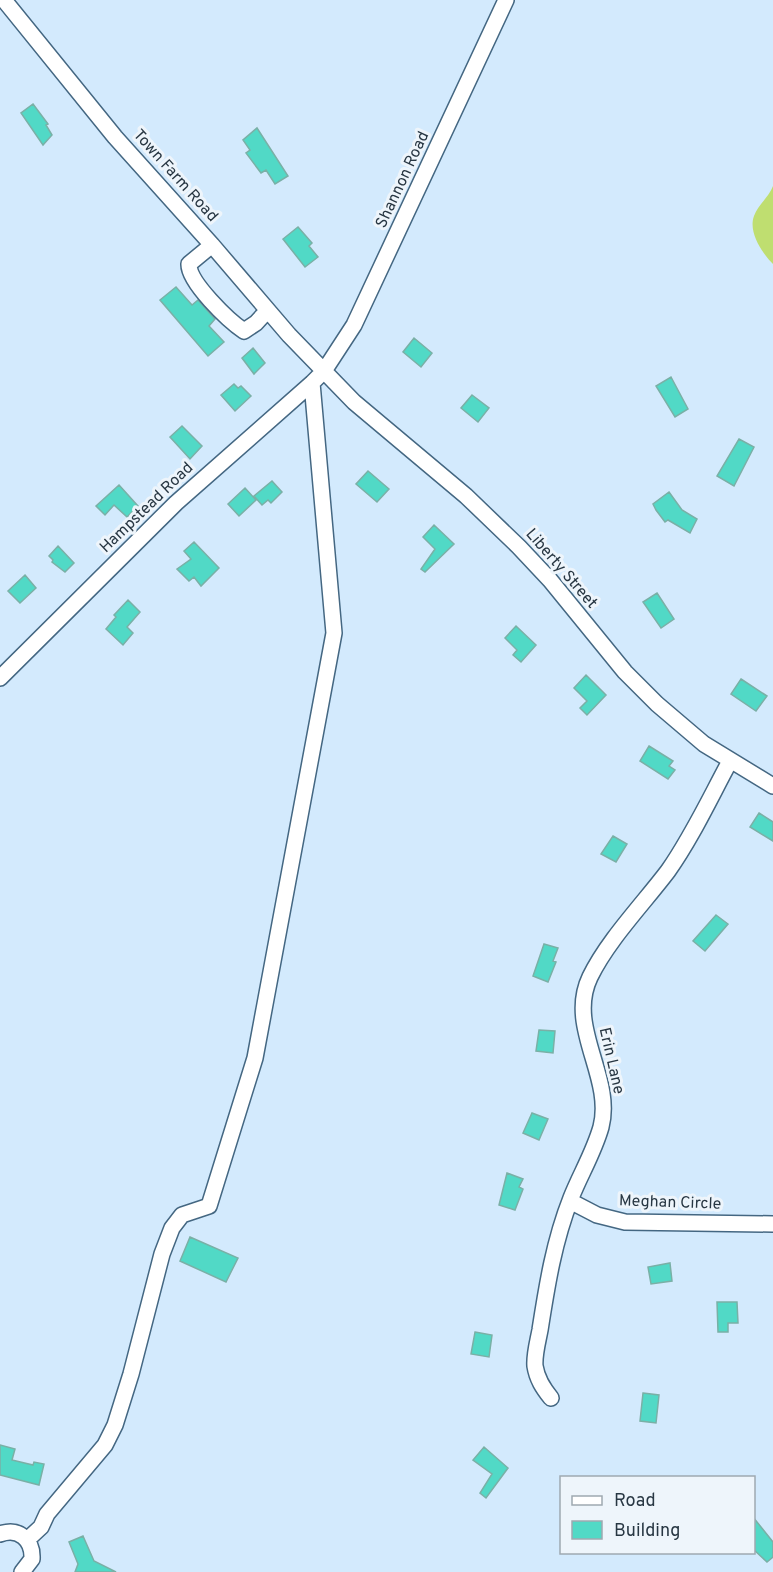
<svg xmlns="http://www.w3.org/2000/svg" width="773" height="1572" viewBox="0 0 773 1572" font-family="Overpass,sans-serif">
<rect width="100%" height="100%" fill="#d3eafd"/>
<path fill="#bfde70" d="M773,186V264C762,253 748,232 754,216C758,205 769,197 773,186Z"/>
<path fill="#51d9c6" stroke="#7ab0a6" stroke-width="1.5" d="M33,104L48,124L46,125L52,135L43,145L21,113Z
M257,128L288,176L275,184L266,170L261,173L246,153L250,150L243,140Z
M298,227L312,243L309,246L318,257L305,267L283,239Z
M176,287L192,305L198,300L215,319L209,326L224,342L208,356L160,300Z
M414,338L432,353L421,367L403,352Z
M253,348L265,363L254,374L242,358Z
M671,377L688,409L675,417L656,386Z
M234,384L238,388L241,386L251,396L235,411L221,395Z
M472,395L489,408L478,422L461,408Z
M182,426L202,446L190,459L170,437Z
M739,439L754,447L734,486L717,476Z
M368,471L389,489L377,502L356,484Z
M272,481L282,492L271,503L268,500L262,505L254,496Z
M119,485L138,506L127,517L114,505L105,515L96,506Z
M245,488L256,500L239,516L228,504Z
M669,492L682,510L697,519L690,533L668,520L665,522L656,510L653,504Z
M434,525L454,544L425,572L421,569L435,549L423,537Z
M194,542L219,568L201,586L194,577L189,581L177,569L191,559L184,551Z
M58,546L74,563L65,572L52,562L53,560L49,556Z
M25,575L36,588L20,603L8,591Z
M657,593L674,619L661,628L643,602Z
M128,600L140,612L127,627L133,633L123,645L106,629L116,617L114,615Z
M516,626L536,645L521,662L513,655L517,650L505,638Z
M586,675L606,695L587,715L580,708L587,701L574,688Z
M741,679L767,696L756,711L731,694Z
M649,746L673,761L669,766L675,770L668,779L640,761Z
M759,813L773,822V841L750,827Z
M613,836L627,844L616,862L601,854Z
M716,915L728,924L705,951L693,941Z
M544,944L558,948L553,961L556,962L548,982L533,976Z
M539,1030L555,1031L553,1053L536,1051Z
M532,1113L548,1119L539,1140L523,1133Z
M507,1173L523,1179L519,1187L523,1189L515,1210L499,1205Z
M190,1237L238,1258L226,1282L180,1261Z
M670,1263L672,1281L651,1284L648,1267Z
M717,1302H737L738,1323H728V1332H718Z
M475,1332L492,1335L489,1357L471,1354Z
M643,1393L659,1395L656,1423L640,1421Z
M0,1445L15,1449L12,1460L33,1465L34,1462L44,1464L39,1485L0,1475Z
M484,1447L508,1468L486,1498L480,1493L492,1474L473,1460Z
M753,1517L773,1542V1557L767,1562L753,1549Z
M83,1536L94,1561L116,1572H75L78,1564L69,1542Z"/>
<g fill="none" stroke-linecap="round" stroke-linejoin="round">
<defs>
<path id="minor" d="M4,0L115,137L212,245L289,335L354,402L466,496L519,547L550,580L625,672L657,704L704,744L773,786
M212,245L189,264C188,282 229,321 244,331L256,323L267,311
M0,678L176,503L312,383L324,371L354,325L506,0
M570,1201L597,1215L625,1222L773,1224
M551,1398C543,1388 537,1379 535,1366C534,1355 538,1341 540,1330C547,1285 554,1241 571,1198C580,1175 594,1152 601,1127C614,1077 566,1027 590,977C608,940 643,904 668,871C692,837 710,798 730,761
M0,1534C19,1527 33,1540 32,1559L22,1572
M27,1540L41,1527L47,1514L105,1445L115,1425L131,1374L162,1254L172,1228L182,1215L209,1206L255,1058L334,633L312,383"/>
</defs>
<use href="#minor" stroke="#446782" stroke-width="18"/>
<use href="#minor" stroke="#fff" stroke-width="15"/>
</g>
<g text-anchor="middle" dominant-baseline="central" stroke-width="6" stroke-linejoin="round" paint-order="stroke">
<g font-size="16" fill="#283743" stroke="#eef5fb">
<text transform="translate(175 176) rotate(48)">Town Farm Road</text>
<text transform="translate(403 180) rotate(-65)">Shannon Road</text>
<text transform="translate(147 508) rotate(-44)">Hampstead Road</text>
<text transform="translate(561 569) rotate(49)">Liberty Street</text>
<text transform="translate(611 1061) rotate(77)">Erin Lane</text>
<text transform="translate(670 1203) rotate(2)">Meghan Circle</text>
</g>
</g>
<rect x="560" y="1476" width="195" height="78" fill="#eef5fb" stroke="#9fa9b1" stroke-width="1.5"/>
<rect x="572" y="1496" width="30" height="9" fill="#ffffff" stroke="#9fa9b1" stroke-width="1.5"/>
<text x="614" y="1506" font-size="18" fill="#283743">Road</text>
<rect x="572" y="1521" width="30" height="18" fill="#51d9c6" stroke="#9fa9b1" stroke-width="1.5"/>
<text x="614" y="1536" font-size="18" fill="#283743">Building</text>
</svg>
